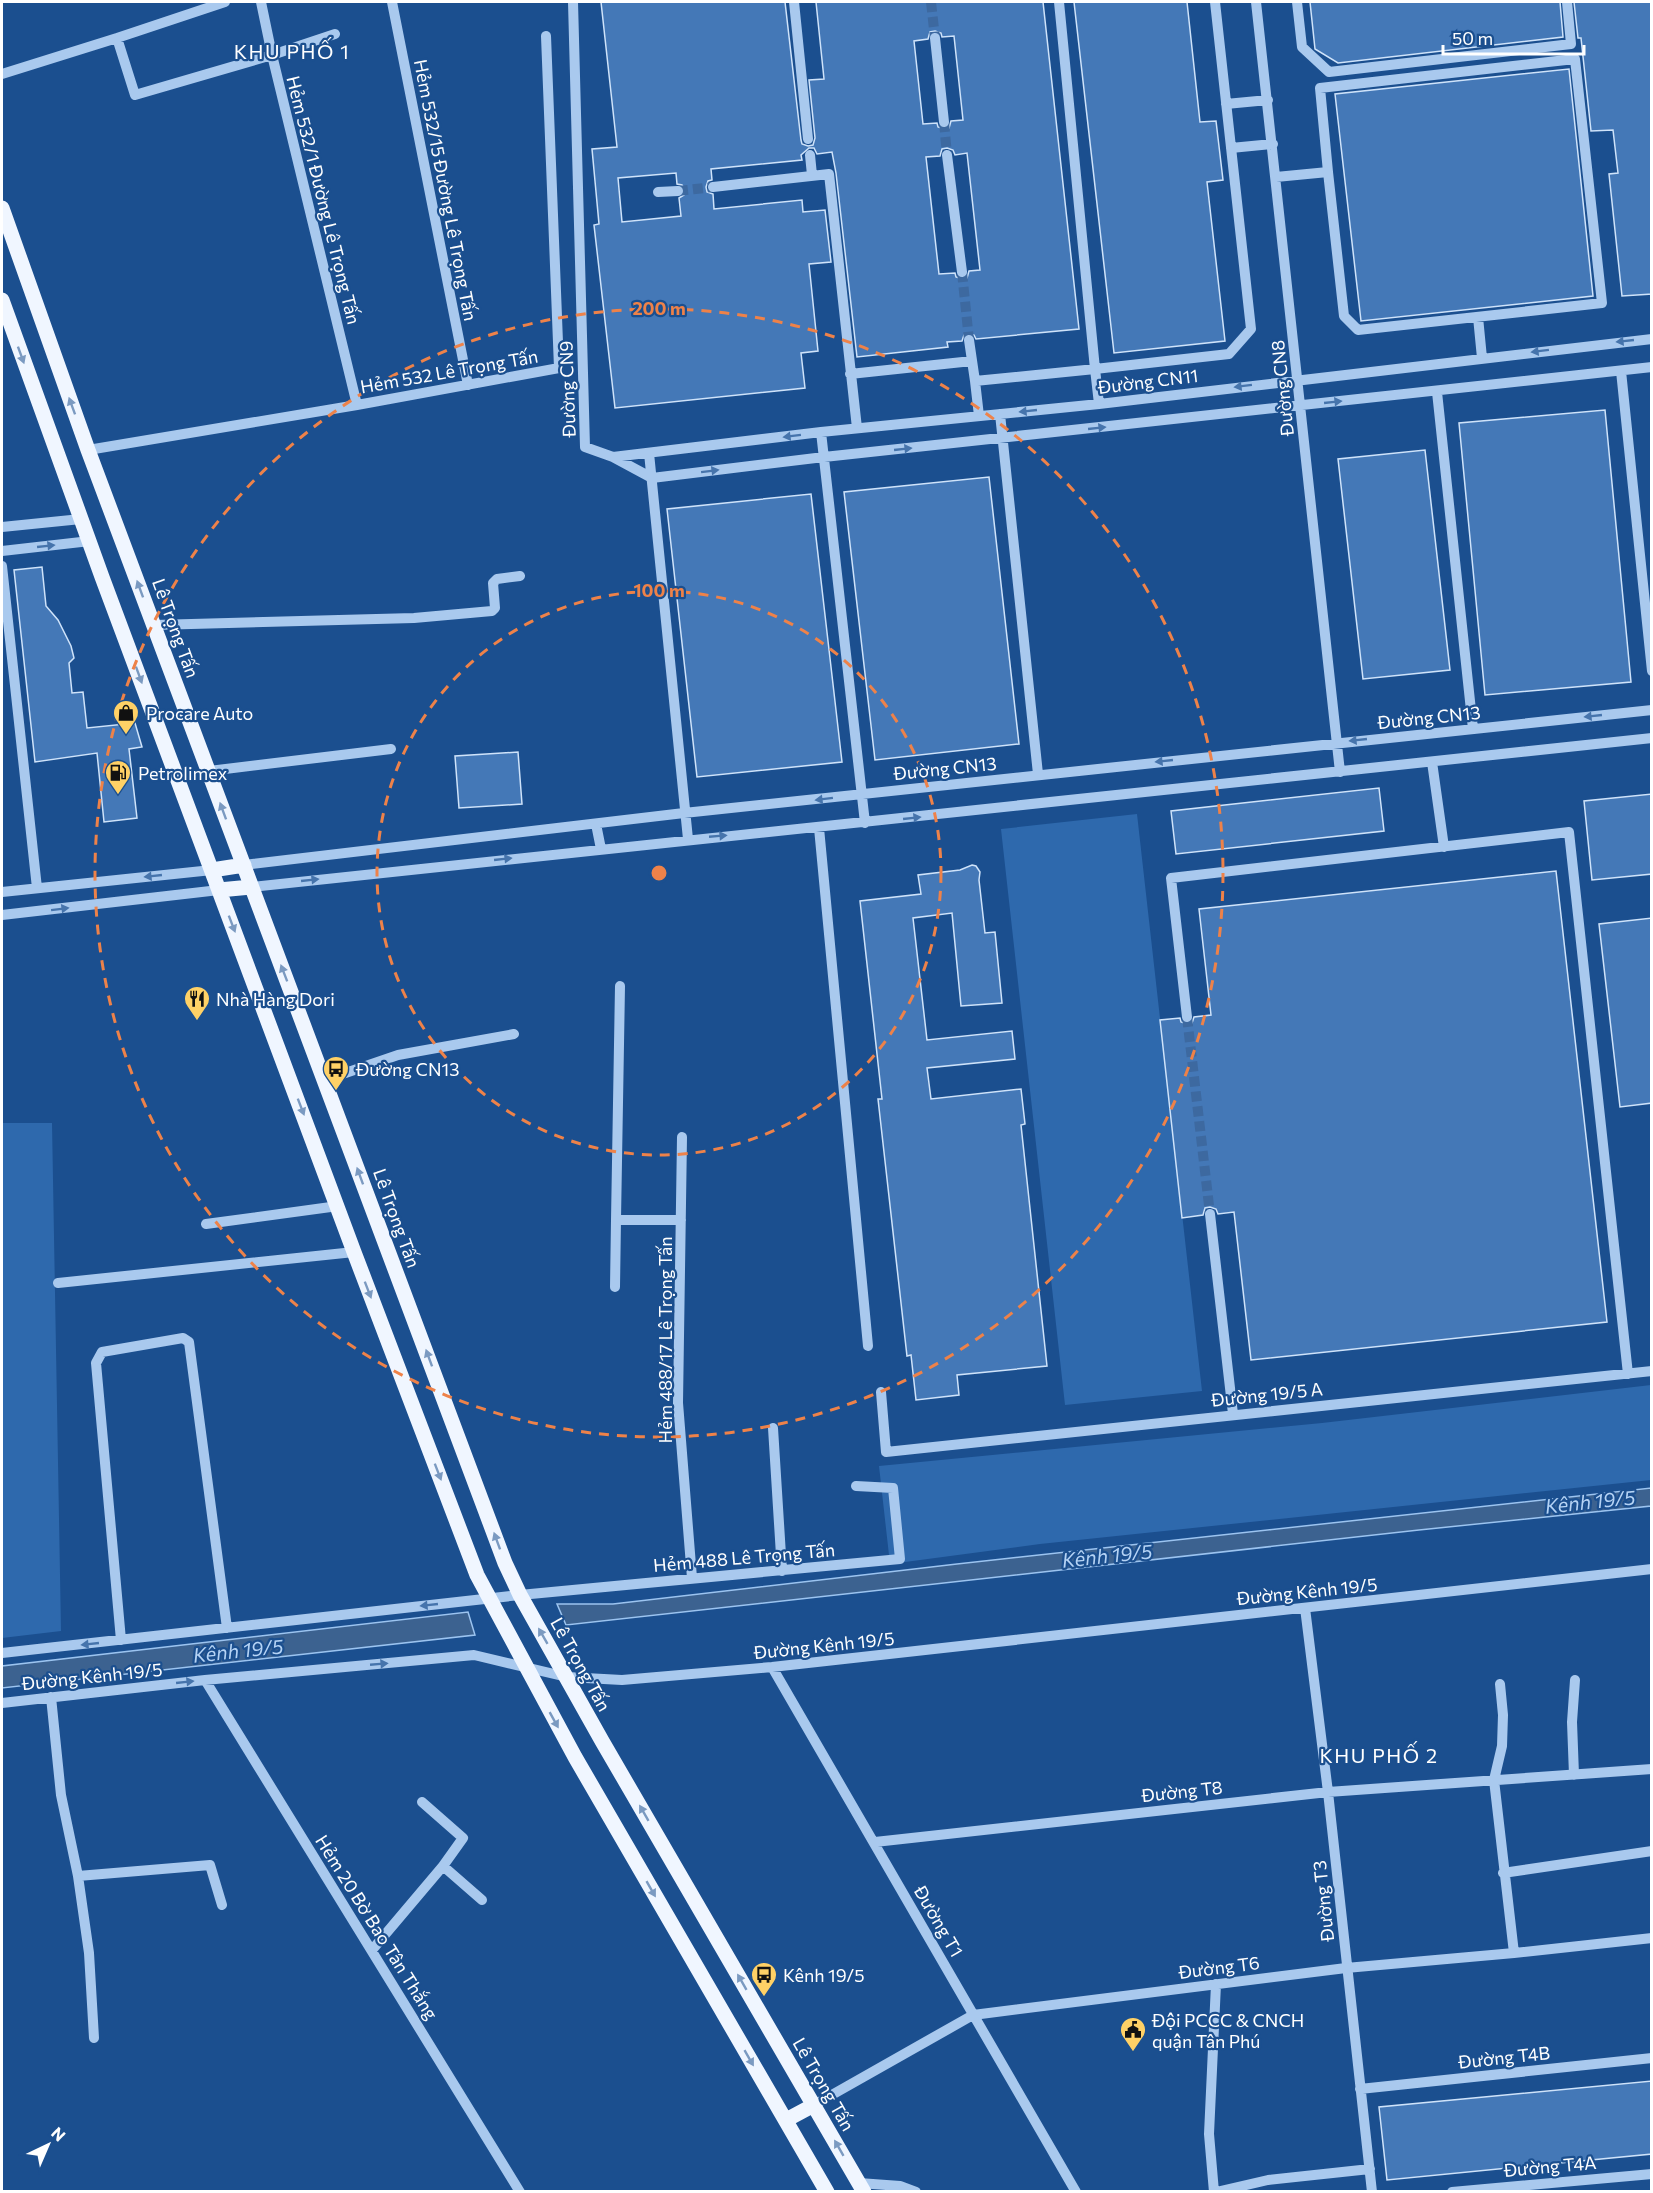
<svg xmlns="http://www.w3.org/2000/svg" width="1653" height="2193" viewBox="0 0 1653 2193" font-family="Commissioner,sans-serif">
<rect width="100%" height="100%" fill="#1b4f8f"/>
<path fill="#2e69ad" d="M1137,814L1202,1391L1065,1405L1001,829Z
M2,1123H52L61,1631L2,1638Z
M1651,1385V1480L1040,1544L890,1564L879,1466L1322,1423Z"/>
<path fill="#3c6290" stroke="#9cc4f0" stroke-width="1.5" d="M1651,1488V1506L1419,1530L566,1625L557,1604H613L957,1564Z
M468,1612L475,1635L2,1688V1666Z"/>
<path fill="#4478b7" stroke="#cfe3fa" stroke-width="1.5" fill-rule="evenodd" d="M601,2H785L801,140L802,144L808,146L813,145L815,138L809,80L824,79L816,2H1043L1079,329L976,339L974,335L969,333L964,335L962,341L947,342L948,347L857,357L836,173L832,152L817,154L814,148H809L801,155L802,160L711,169L712,180L708,181L706,187L707,192L713,194L714,209L802,200L803,212L825,210L831,262L809,264L818,351L801,353L805,388L615,408L594,225L599,224L592,149L617,147ZM935,31L941,33L942,37L954,36L963,120L951,121L949,128L944,129L938,127L937,123L923,124L914,41L928,39L930,32ZM947,148L953,150L955,155L967,153L980,270L969,271L967,278L962,279L956,277L955,273L939,274L926,157L940,156L942,149ZM676,173L677,184L682,185L685,190L684,195L679,198L681,216L622,222L618,178Z
M1074,2H1187L1200,122L1216,121L1223,180L1207,182L1225,341L1114,353Z
M1310,2H1560L1563,37L1338,63L1315,49Z
M1574,2H1652V294L1622,296L1609,174L1618,173L1613,130L1591,131L1581,38H1578Z
M1569,69L1593,296L1361,321L1335,94Z
M1605,410L1631,682L1485,695L1459,423Z
M1425,450L1450,670L1363,679L1338,459Z
M989,477L1019,744L875,760L844,492Z
M811,494L842,762L697,777L667,509Z
M42,567L46,606L58,620L71,646L74,658L69,663L72,693L83,692L87,728L135,723L142,747L129,749L137,818L104,822L97,753L35,762L14,570Z
M518,752L522,804L459,808L455,756Z
M1379,788L1384,831L1176,854L1171,811Z
M1652,794V874L1592,880L1584,801Z
M972,865L976,866L980,872L979,880L985,933L995,932L1002,1003L961,1006L952,913L913,918L927,1040L1012,1031L1015,1059L927,1068L931,1099L1021,1089L1025,1124L1021,1125L1047,1366L957,1375L959,1395L916,1400L911,1355L907,1356L878,1099H882L860,901L921,894L918,875L960,870Z
M1556,871L1607,1322L1251,1360L1234,1212L1218,1214L1216,1209L1210,1207L1205,1208L1203,1215L1182,1218L1160,1020L1180,1018L1181,1022L1187,1024L1192,1023L1194,1017L1211,1015L1199,909Z
M1652,918V1103L1620,1107L1599,924Z
M1652,2081V2154L1387,2180L1379,2107Z"/>
<g fill="none" stroke-linecap="round" stroke-linejoin="round">
<path stroke="#3d69a0" stroke-width="10" stroke-dasharray="10 5" stroke-linecap="butt" d="M931,2L935,38
M944,122L947,155
M678,191L713,187
M962,272L969,340
M1187,1017L1210,1214"/>
<path stroke="#a9c9ee" stroke-width="10" d="M261,2L272,55L357,405
M392,2L468,385
M573,2L585,447L613,457L652,478
M794,2L808,139
M1256,2L1340,772
M1297,2L1302,47L1329,72L1571,44L1567,2
M117,38L135,95L272,55L335,34
M935,38L944,122
M2,74L117,38L225,2
M1226,104L1268,100
M1231,148L1273,144
M810,155L812,175
M947,155L962,272
M1276,177L1328,172L1344,316L1358,330L1602,303L1575,59L1320,88L1328,172
M713,187L829,174L857,428
M658,192L678,191
M1478,317L1482,358
M969,340L975,381L1095,369L1059,2
M1621,371L1652,671
M850,374L972,361
M975,381L979,416
M1437,392L1473,729
M1099,404L1095,369L1229,354L1251,329L1215,2
M1000,414L1038,774
M821,432L865,823
M88,450L357,405L559,368L546,36
M649,453L688,839
M613,457L821,432L1099,404L1652,339
M652,478L824,457L1652,367
M2,527L81,519
M2,551L90,541
M2,566L37,888
M154,625L414,618L492,611L495,608L493,583L497,579L520,576
M1432,762L1444,847
M209,771L391,749
M596,824L601,849
M819,828L868,1346
M244,865L684,813L1652,710
M251,887L1652,738
M2,892L212,870
M2,915L219,890
M1187,1017L1171,878L1569,832L1628,1374
M325,1080L398,1055L514,1034
M682,1137L678,1403L692,1578
M1210,1214L1233,1414
M616,1220L620,986
M206,1224L338,1206
M58,1283L354,1252
M615,1287L616,1220H681
M881,1392L886,1452L1652,1371
M773,1428L782,1571
M1305,1608L1328,1792L1372,2192
M121,1640L96,1363L102,1352L183,1338L189,1342L227,1628
M2,1653L520,1595L900,1559L893,1488L856,1486
M772,1667L1076,2192
M205,1680L520,2192
M1500,1684L1503,1715L1502,1746L1494,1780L1514,1953
M51,1697L61,1795L78,1876L89,1953L94,2038
M2,1703L205,1680L474,1655L567,1677L622,1680L772,1667L1652,1569
M1574,1775L1572,1722L1575,1680
M422,1802L463,1838L443,1866
M875,1842L1328,1792L1652,1769
M1503,1873L1652,1851
M78,1876L210,1865L222,1905
M372,1950L443,1866L482,1900
M1360,2089L1652,2058
M814,2105L973,2015L1346,1968L1514,1953L1652,1938
M859,2183L900,2186L916,2192
M1214,2192L1209,2134L1216,1984
M1216,2192L1268,2180L1370,2169
M1452,2192L1652,2174"/>
<path stroke="#f0f6ff" stroke-width="15" d="M2,208L88,450L505,1563L520,1595L602,1741L864,2192
M2,300L102,577L354,1252L477,1575L575,1757L827,2192
M212,870L244,865
M219,890L251,887
M786,2120L814,2105"/>
</g>
<defs><path id="oneway-solid" d="M-6-.8H1V-3.2L6.5 0L1 3.2V.8H-6Z" transform="scale(1.5)"/></defs>
<g fill="#4674ac">
<use href="#oneway-solid" transform="translate(1625 341) rotate(174)"/>
<use href="#oneway-solid" transform="translate(1540 351) rotate(173)"/>
<use href="#oneway-solid" transform="translate(1243 386) rotate(173)"/>
<use href="#oneway-solid" transform="translate(1333 402) rotate(-6)"/>
<use href="#oneway-solid" transform="translate(1028 411) rotate(174)"/>
<use href="#oneway-solid" transform="translate(1097 428) rotate(-6)"/>
<use href="#oneway-solid" transform="translate(792 436) rotate(173)"/>
<use href="#oneway-solid" transform="translate(903 449) rotate(-6)"/>
<use href="#oneway-solid" transform="translate(710 471) rotate(-7)"/>
<use href="#oneway-solid" transform="translate(46 546) rotate(-6)"/>
<use href="#oneway-solid" transform="translate(1593 716) rotate(174)"/>
<use href="#oneway-solid" transform="translate(1358 740) rotate(174)"/>
<use href="#oneway-solid" transform="translate(1164 761) rotate(174)"/>
<use href="#oneway-solid" transform="translate(824 799) rotate(173)"/>
<use href="#oneway-solid" transform="translate(912 818) rotate(-6)"/>
<use href="#oneway-solid" transform="translate(718 836) rotate(-5)"/>
<use href="#oneway-solid" transform="translate(503 859) rotate(-6)"/>
<use href="#oneway-solid" transform="translate(153 876) rotate(174)"/>
<use href="#oneway-solid" transform="translate(310 880) rotate(-6)"/>
<use href="#oneway-solid" transform="translate(60 909) rotate(-7)"/>
<use href="#oneway-solid" transform="translate(429 1605) rotate(174)"/>
<use href="#oneway-solid" transform="translate(90 1644) rotate(174)"/>
<use href="#oneway-solid" transform="translate(379 1664) rotate(-5)"/>
<use href="#oneway-solid" transform="translate(185 1682) rotate(-6)"/>
</g>
<g fill="#7b9ac1">
<use href="#oneway-solid" transform="translate(21 355) rotate(70)"/>
<use href="#oneway-solid" transform="translate(72 406) rotate(-110)"/>
<use href="#oneway-solid" transform="translate(140 589) rotate(-110)"/>
<use href="#oneway-solid" transform="translate(139 675) rotate(70)"/>
<use href="#oneway-solid" transform="translate(223 811) rotate(-110)"/>
<use href="#oneway-solid" transform="translate(232 924) rotate(69)"/>
<use href="#oneway-solid" transform="translate(284 973) rotate(-111)"/>
<use href="#oneway-solid" transform="translate(301 1107) rotate(69)"/>
<use href="#oneway-solid" transform="translate(360 1176) rotate(-110)"/>
<use href="#oneway-solid" transform="translate(368 1290) rotate(69)"/>
<use href="#oneway-solid" transform="translate(429 1358) rotate(-110)"/>
<use href="#oneway-solid" transform="translate(438 1472) rotate(69)"/>
<use href="#oneway-solid" transform="translate(497 1541) rotate(-110)"/>
<use href="#oneway-solid" transform="translate(543 1636) rotate(-120)"/>
<use href="#oneway-solid" transform="translate(554 1720) rotate(61)"/>
<use href="#oneway-solid" transform="translate(644 1813) rotate(-120)"/>
<use href="#oneway-solid" transform="translate(651 1889) rotate(60)"/>
<use href="#oneway-solid" transform="translate(742 1982) rotate(-120)"/>
<use href="#oneway-solid" transform="translate(749 2058) rotate(60)"/>
<use href="#oneway-solid" transform="translate(839 2148) rotate(-120)"/>
</g>
<g fill="none" stroke="#ee8249" stroke-width="3" stroke-dasharray="10 8">
<circle cx="659" cy="873" r="282"/>
<circle cx="659" cy="873" r="564"/>
</g>
<defs>
<symbol id="shop-pin" viewBox="-11 -11 22 30"><path d="M0 17L-7.5 6A9.5 9.5 0 1 1 7.5 6Z" fill="#ffd166" stroke="#1b4f8f"/><path d="M-5-2.5h2.3a2.7 3.5 0 0 1 5.4 0H5L5.5 6h-11ZM-1.5-2.5h3a1.5 2.3 0 0 0-3 0Z" fill="#111"/></symbol>
<symbol id="fuel-pin" viewBox="-11 -11 22 30"><path d="M0 17L-7.5 6A9.5 9.5 0 1 1 7.5 6Z" fill="#ffd166" stroke="#1b4f8f"/><path d="M-5.5-6h7V0h2V4h1.3V-2.5L3-4.5l.8-.8L6-3V5H2.5V1h-1V6h-7ZM-4.2-4.7v3.2H.2V-4.7Z" fill="#111"/></symbol>
<symbol id="restaurant-pin" viewBox="-11 -11 22 30"><path d="M0 17L-7.5 6A9.5 9.5 0 1 1 7.5 6Z" fill="#ffd166" stroke="#1b4f8f"/><path d="M-5-6h1v4h1v-4h1v4h1v-4h1v5L-1.5 .5V6h-2V.5L-5-1ZM5-6V6H3V1.5H1.5Q1.5-4 5-6Z" fill="#111"/></symbol>
<symbol id="bus-pin" viewBox="-11 -11 22 30"><path d="M0 17L-7.5 6A9.5 9.5 0 1 1 7.5 6Z" fill="#ffd166" stroke="#1b4f8f"/><path d="M-5-6H5V4H4V6H2V4H-2V6H-4V4H-5ZM-3.5-4V0h7V-4ZM-3.5 1.2v1.5H-2V1.2ZM2 1.2v1.5H3.5V1.2Z" fill="#111"/></symbol>
<symbol id="civic-pin" viewBox="-11 -11 22 30"><path d="M0 17L-7.5 6A9.5 9.5 0 1 1 7.5 6Z" fill="#ffd166" stroke="#1b4f8f"/><path d="M-.6-6.5H3V-4.5H.6V-3L4-1V1h2V6H-6V1h2V-1L-.6-3ZM-1.2 2.5V6h2.4V2.5Z" fill="#111"/></symbol>
</defs>
<g fill-rule="evenodd">
<use href="#shop-pin" x="111" y="698" width="30" height="40"/>
<use href="#fuel-pin" x="103" y="758" width="30" height="40"/>
<use href="#restaurant-pin" x="182" y="984" width="30" height="40"/>
<use href="#bus-pin" x="321" y="1054" width="30" height="40"/>
<use href="#bus-pin" x="749" y="1960" width="30" height="40"/>
<use href="#civic-pin" x="1118" y="2015" width="30" height="40"/>
</g>
<g text-anchor="middle" dominant-baseline="central" stroke-width="4.5" stroke-linejoin="round" paint-order="stroke">
<g font-size="18" fill="#fff" stroke="#1b4f8f">
<text transform="translate(446 190) rotate(79)">Hẻm 532/15 Đường Lê Trọng Tấn</text>
<text transform="translate(324 200) rotate(76)">Hẻm 532/1 Đường Lê Trọng Tấn</text>
<text transform="translate(449 371) rotate(-10)">Hẻm 532 Lê Trọng Tấn</text>
<text transform="translate(1148 381) rotate(-7)">Đường CN11</text>
<text transform="translate(1282 388) rotate(-96)">Đường CN8</text>
<text transform="translate(567 389) rotate(-92)">Đường CN9</text>
<text transform="translate(176 628) rotate(70)">Lê Trọng Tấn</text>
<text transform="translate(1429 717) rotate(-6)">Đường CN13</text>
<text transform="translate(945 768) rotate(-6)">Đường CN13</text>
<text transform="translate(397 1218) rotate(70)">Lê Trọng Tấn</text>
<text transform="translate(665 1340) rotate(-90)">Hẻm 488/17 Lê Trọng Tấn</text>
<text transform="translate(1267 1394) rotate(-6)">Đường 19/5 A</text>
<text transform="translate(744 1557) rotate(-5)">Hẻm 488 Lê Trọng Tấn</text>
<text transform="translate(1307 1591) rotate(-6)">Đường Kênh 19/5</text>
<text transform="translate(824 1645) rotate(-6)">Đường Kênh 19/5</text>
<text transform="translate(581 1664) rotate(61)">Lê Trọng Tấn</text>
<text transform="translate(92 1676) rotate(-6)">Đường Kênh 19/5</text>
<text transform="translate(1182 1791) rotate(-6)">Đường T8</text>
<text transform="translate(1323 1901) rotate(-96)">Đường T3</text>
<text transform="translate(939 1921) rotate(60)">Đường T1</text>
<text transform="translate(377 1927) rotate(58)">Hẻm 20 Bờ Bao Tân Thắng</text>
<text transform="translate(1219 1967) rotate(-7)">Đường T6</text>
<text transform="translate(1504 2057) rotate(-6)">Đường T4B</text>
<text transform="translate(824 2084) rotate(60)">Lê Trọng Tấn</text>
<text transform="translate(1550 2166) rotate(-5)">Đường T4A</text>
</g>
<g font-size="18" fill="#fff" stroke="#1b4f8f" text-anchor="start">
<text x="146" y="713">Procare Auto</text>
<text x="138" y="773">Petrolimex</text>
<text x="216" y="999">Nhà Hàng Dori</text>
<text x="356" y="1069">Đường CN13</text>
<text x="783" y="1975">Kênh 19/5</text>
<text x="1152" y="2020">Đội PCCC &amp; CNCH<tspan x="1152" dy="21">quận Tân Phú</tspan></text>
</g>
<g font-size="20" letter-spacing="1.5" fill="#fff" stroke="#1b4f8f">
<text x="292" y="51">KHU PHỐ 1</text>
<text x="1379" y="1755">KHU PHỐ 2</text>
</g>
<g font-size="20" font-style="italic" fill="#b5d3f5" stroke="#1b4f8f">
<text transform="translate(1590 1501) rotate(-6)">Kênh 19/5</text>
<text transform="translate(1107 1555) rotate(-6)">Kênh 19/5</text>
<text transform="translate(238 1650) rotate(-6)">Kênh 19/5</text>
</g>
</g>
<circle cx="659" cy="873" r="9" fill="#ee8249" stroke="#1b4f8f" stroke-width="3"/>
<g font-size="18" text-anchor="middle" font-weight="bold" fill="#ee8249" stroke="#1b4f8f" stroke-width="4.5" stroke-linejoin="round" paint-order="stroke">
<text x="659" y="315">200 m</text>
<text x="659" y="597">100 m</text>
</g>
<rect width="1653" height="2193" fill="none" stroke="#ffffff" stroke-width="6"/>
<g transform="translate(48 2145) rotate(44)" stroke="#1b4f8f" stroke-width="4.5" paint-order="stroke">
<path d="M0-4.5L10 22L0 15L-10 22Z" fill="#ffffff"/>
<text y="-9" font-size="16" font-weight="bold" text-anchor="middle" fill="#ffffff">N</text>
</g>
<path d="M1443 45v9h141v-9" fill="none" stroke="#ffffff" stroke-width="3"/>
<text x="1452" y="45" font-size="18" fill="#ffffff" stroke="#1b4f8f" stroke-width="4.5" paint-order="stroke">50 m</text>
</svg>
